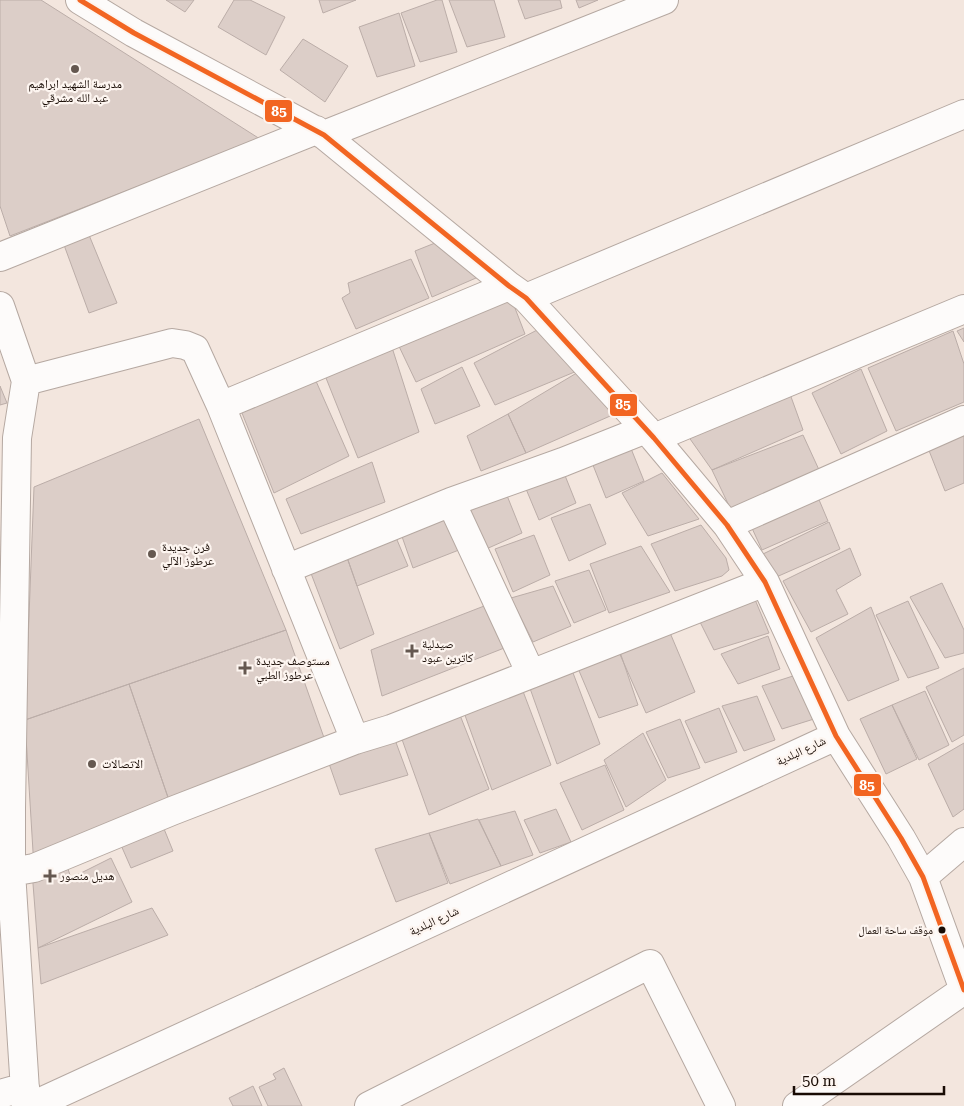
<svg xmlns="http://www.w3.org/2000/svg" width="964" height="1106" viewBox="0 0 964 1106" font-family="'Roboto Serif','Noto Naskh Arabic',serif">
<rect width="100%" height="100%" fill="#f3e6de"/>
<path fill="#dccec8" stroke="#bbada8" d="M0,0H41L260,139L10,236L0,206Z
M166,0H194L185,12Z
M234,0H250L285,17L266,55L218,27Z
M319,0H356L323,13Z
M437,0H442L457,52L420,62L401,13Z
M449,0H494L505,37L467,47Z
M518,0H560L562,8L525,19Z
M576,0H598L579,8Z
M399,13L415,66L377,77L359,27Z
M303,39L348,66L325,102L280,70Z
M89,235L117,303L89,313L64,245Z
M440,241L483,275L432,297L415,251Z
M411,259L429,298L356,329L342,298L350,293L348,283Z
M508,290L525,334L416,382L396,340Z
M964,328V342L957,331Z
M539,329L577,371L495,405L474,363Z
M953,331L964,364V402L896,431L868,368Z
M389,338L419,432L358,458L322,368Z
M462,367L480,406L435,424L421,389Z
M861,369L887,431L841,454L812,393Z
M580,371L617,413L526,453L508,414Z
M312,372L349,456L274,493L238,403Z
M0,386L7,403L0,405Z
M790,394L803,430L712,470L688,436Z
M508,414L526,453L481,471L467,436Z
M199,419L286,630L25,720L34,487Z
M964,429V483L945,491L926,443Z
M803,435L820,472L733,514L712,470Z
M628,441L644,481L606,498L589,455Z
M372,462L385,502L301,534L286,499Z
M560,463L576,503L539,520L521,477Z
M662,473L699,519L648,536L622,493Z
M506,493L522,533L484,550L467,507Z
M817,495L828,521L762,550L751,526Z
M590,504L606,544L569,561L551,518Z
M448,510L464,548L413,568L399,528Z
M829,522L840,549L774,578L763,554Z
M701,525L726,558L729,570L722,576L675,591L651,544Z
M392,528L408,566L357,586L343,546Z
M534,535L550,575L513,592L495,549Z
M343,546L374,634L340,649L307,563Z
M641,546L670,592L609,613L590,564Z
M850,548L861,575L836,590L848,614L811,632L783,581Z
M589,570L606,610L574,623L555,581Z
M942,583L964,630V653L945,658L910,597Z
M553,586L571,626L533,642L511,598Z
M751,590L769,633L714,650L696,614Z
M497,601L517,643L382,696L371,650Z
M908,601L939,668L908,678L876,615Z
M871,607L899,680L848,701L816,638Z
M668,628L695,692L646,713L618,650Z
M286,630L328,749L172,809L129,684Z
M768,636L780,669L738,684L721,654Z
M620,652L638,705L599,718L577,666Z
M570,665L600,744L557,764L527,680Z
M964,668V735L952,742L926,687Z
M796,675L814,719L782,729L762,686Z
M129,684L172,809L34,868L25,720Z
M521,686L551,765L492,790L462,707Z
M925,691L949,745L919,760L892,705Z
M757,696L775,740L744,751L722,706Z
M892,705L917,759L886,774L860,719Z
M719,708L737,752L705,763L685,721Z
M458,710L489,789L429,815L399,731Z
M680,719L700,768L668,778L646,732Z
M391,729L408,775L340,795L326,755Z
M643,733L666,780L626,807L604,760Z
M964,743V809L953,817L928,764Z
M605,765L624,810L582,830L560,783Z
M556,809L571,842L540,853L524,820Z
M515,811L533,855L501,866L479,820Z
M160,819L173,851L131,868L117,836Z
M478,819L501,866L450,884L429,833Z
M429,833L448,883L396,902L375,849Z
M64,857L71,878L111,858L132,902L38,948L32,871Z
M152,908L168,935L41,984L38,948Z
M284,1068L302,1106H268L259,1087L276,1079L273,1074Z
M253,1086L262,1106H233L229,1098Z"/>
<g fill="none" stroke-linecap="round" stroke-linejoin="round">
<defs>
<path id="minor" d="M80,0L134,33L324,135L509,286L526,298L654,438L727,525L765,582L836,736L901,838L923,877L964,990
M324,135L664,0
M0,257L316,130
M526,298L964,114
M0,306L26,381L17,438L11,808V872L26,1106
M26,381L172,343L185,345L195,349L221,406L355,740
M221,406L509,286
M654,438L964,309
M451,502L531,674
M727,525L964,420
M286,569L451,502L563,462L646,429
M11,872L34,868L172,811L355,740L391,729L765,582
M923,877L964,842
M0,1094L25,1087
M32,1106L836,736
M369,1106L650,964L721,1106
M797,1106L964,990"/>
</defs>
<use href="#minor" stroke="#b5a8a1" stroke-width="30"/>
<use href="#minor" stroke="#fdfbfa" stroke-width="28"/>
<defs>
<path id="bus-1" d="M80,0L134,33L324,135L509,286L526,298L654,438L727,525L765,582L836,736L901,838L923,877L964,990"/>
</defs>
<use href="#bus-1" stroke="#fdf5f0" stroke-width="9"/>
<use href="#bus-1" stroke="#f26522" stroke-width="5"/>
</g>
<g fill="#655850" stroke="#fdf5f0" stroke-width="2">
<circle cx="75" cy="69" r="5"/>
<circle cx="152" cy="554" r="5"/>
<path d="M409.5 643.5h5v5h5v5h-5v5h-5v-5h-5v-5h5z"/>
<path d="M242.5 660.5h5v5h5v5h-5v5h-5v-5h-5v-5h5z"/>
<circle cx="92" cy="764" r="5"/>
<path d="M47.5 868.5h5v5h5v5h-5v5h-5v-5h-5v-5h5z"/>
</g>
<circle fill="#180b04" stroke="#fdf5f0" stroke-width="2" cx="942" cy="930" r="4.5"/>
<g text-anchor="middle" dominant-baseline="central" stroke-width="4.5" stroke-linejoin="round" paint-order="stroke">
<g font-size="11" fill="#180b04" stroke="#fdf5f0" text-anchor="end">
<text x="933" y="930">موقف ساحة العمال</text>
</g>
<g font-size="12" fill="#180b04" stroke="#fdf5f0" text-anchor="start">
<text x="75" y="84" text-anchor="middle">مدرسة الشهيد ابراهيم<tspan x="75" dy="14">عبد الله مشرقي</tspan></text>
<text x="162" y="547">فرن جديدة<tspan x="162" dy="14">عرطوز الآلي</tspan></text>
<text x="422" y="644">صيدلية<tspan x="422" dy="14">كاترين عبود</tspan></text>
<text x="256" y="661">مستوصف جديدة<tspan x="256" dy="14">عرطوز الطبي</tspan></text>
<text x="102" y="764">الاتصالات</text>
<text x="60" y="876">هديل منصور</text>
</g>
<g font-size="12" fill="#180b04" stroke="#fdf5f0">
<text transform="translate(801 751) rotate(-25)">شارع البلدية</text>
<text transform="translate(434 921) rotate(-25)">شارع البلدية</text>
</g>
</g>
<g stroke="#fdf5f0" stroke-width="2">
<rect x="264" y="99" width="29" height="24" rx="5" fill="#f26522"/>
<rect x="609" y="393" width="29" height="24" rx="5" fill="#f26522"/>
<rect x="853" y="773" width="29" height="24" rx="5" fill="#f26522"/>
</g>
<g font-size="14" text-anchor="middle" font-weight="bold" fill="#fff">
<text x="279" y="116">85</text>
<text x="623" y="409">85</text>
<text x="867" y="790">85</text>
</g>
<path d="M794 1086v8h150v-8" fill="none" stroke="#180b04" stroke-width="2.5"/>
<text x="802" y="1086" font-size="15" fill="#180b04" stroke="#fdf5f0" stroke-width="4" paint-order="stroke">50 m</text>
</svg>
